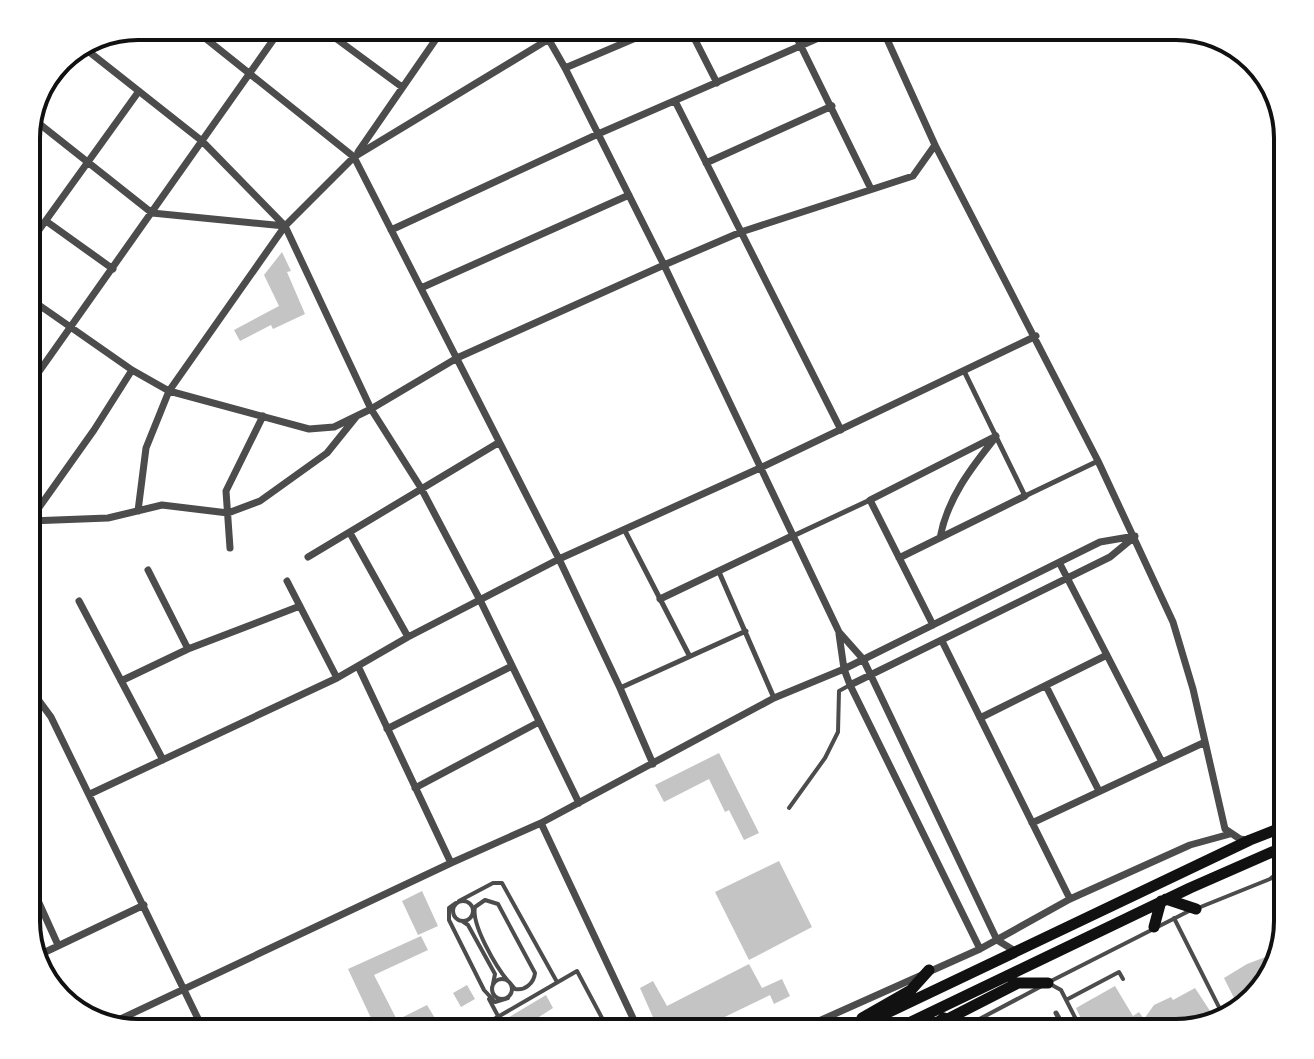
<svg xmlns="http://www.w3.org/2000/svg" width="1314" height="1059" viewBox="0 0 1314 1059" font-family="'Varela Round',sans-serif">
<rect width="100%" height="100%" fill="#fff"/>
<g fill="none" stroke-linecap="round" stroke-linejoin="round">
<path stroke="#d9d9d9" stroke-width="4" d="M1242,51L1267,85L1283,116"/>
</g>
<path fill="#c4c4c4" d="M282,252L291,271L287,272L305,314L273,329L271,325L240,341L234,330L279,306L264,275Z
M719,753L759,833L744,840L729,810L725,812L709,779L664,802L655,785Z
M779,861L812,927L749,960L715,892Z
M422,891L438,926L418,935L402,901Z
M421,936L428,950L374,975L397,1020L427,1005L444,1033H406L402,1028L394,1033H382L370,1016L348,969Z
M1276,953L1261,995L1240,1010L1224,978L1247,964Z
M749,964L762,988L782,979L790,996L774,1004L770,995L704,1027L699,1033H660L640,988L653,981L667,1006Z
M467,985L475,999L461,1007L453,993Z
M1115,986L1133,1016L1139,1012L1144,1019L1154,1005L1171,997L1173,1000L1195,988L1214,1017L1210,1019L1213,1024L1176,1033H1088L1076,1008Z
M546,995L553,1008L514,1033L506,1019Z
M592,1020L600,1033H571Z"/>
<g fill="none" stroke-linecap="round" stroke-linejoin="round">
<path stroke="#4c4c4c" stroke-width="4" d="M789,808L825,758L838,732L839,691L850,685
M453 911a10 10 0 1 1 20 0a10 10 0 1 1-20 0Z
M459,901L493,883H502L557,982
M456,903L449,908V920L484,990L495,1002L508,998
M1198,908L1270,879L1288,864
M1174,918L1226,1021
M462,921L468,925L495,974L493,984
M492 989a10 10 0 1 1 20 0a10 10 0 1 1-20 0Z
M508,981C496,967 471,924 475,907L485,900L498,904L535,973C534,983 525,991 515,989L510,983
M1051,981L1189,911
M1050,984L1061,990L1083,1033
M489,999L498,1016
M1066,1000L1119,972L1123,979
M470,1033L577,971L610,1033
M953,1033L1040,987"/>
<path stroke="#4c4c4c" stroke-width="5" d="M964,371L1025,496L1098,461
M624,529L689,655
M793,536L870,500
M719,572L774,698
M620,688L746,631
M1056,1013L1064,1027"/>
<path stroke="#4c4c4c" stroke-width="7" d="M190,26L354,157L559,559L620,688L653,764
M319,26L402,87
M541,26L565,68L664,265L839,632L863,659L997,940L1015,951
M688,26L717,83
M791,26L871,189
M881,26L935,145L1098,461L1173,622L1193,689L1225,829L1240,839L1247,840
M83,47L202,141L285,226L371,409L421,488L480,600L579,803
M565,68L664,26
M42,99L83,47
M675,101L841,430
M32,118L152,213L285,226
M358,152L445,26
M706,163L832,106
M46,221L113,269
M391,230L598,134L846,26
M26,248L139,91
M421,288L629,195
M26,296L132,370L169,391L309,429L334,427L371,409L457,358L664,265L741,232L913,176L935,145
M26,315L42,308
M26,390L283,26
M138,511L146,448L169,391L285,226L354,157L549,39
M26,518L30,521L108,518L162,505L228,513L260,501L327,453L356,417
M28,523L94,430L132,370
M350,533L408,637
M940,538C947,499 971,468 995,438
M230,548L226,491L263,416
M308,557L498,443
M899,558L1025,496
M1060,564L1162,762
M148,570L188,649
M287,581L337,678
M660,599L792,536
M79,601L163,760
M933,625L870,500L996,436
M839,634L844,669L850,685L980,949
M942,641L1070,899
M358,666L451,863
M121,681L188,649L300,606
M26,683L51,717L205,1033
M850,685L1110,557L1133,538
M1046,686L1099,791
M980,718L1107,655
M387,729L512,666
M415,788L539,722
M90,794L337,678L408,637L559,559L760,468L1036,336
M541,823L640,1033
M1032,823L1203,743
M26,874L58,945
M39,955L144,905
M112,1023L451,863L541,823L774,698L844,669L1100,542L1135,536
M792,1033L980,949L1070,899L1190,845L1230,834"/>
<path stroke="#111" stroke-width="11" d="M1166,899L1196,909
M1154,927L1161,901
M1013,983H1048
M862,1018L911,990L929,970
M940,1023L1018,983
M845,1033L1250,840L1288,825
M888,1033L1190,888L1288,845
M922,1033L944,1018"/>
</g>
<path d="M0 0H1314V1059H0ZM138 40H1176A98 98 0 0 1 1274 138V921A98 98 0 0 1 1176 1019H138A98 98 0 0 1 40 921V138A98 98 0 0 1 138 40Z" fill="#fff" fill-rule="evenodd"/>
<path fill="none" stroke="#111" stroke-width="4" d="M138 40H1176A98 98 0 0 1 1274 138V921A98 98 0 0 1 1176 1019H138A98 98 0 0 1 40 921V138A98 98 0 0 1 138 40Z"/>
</svg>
